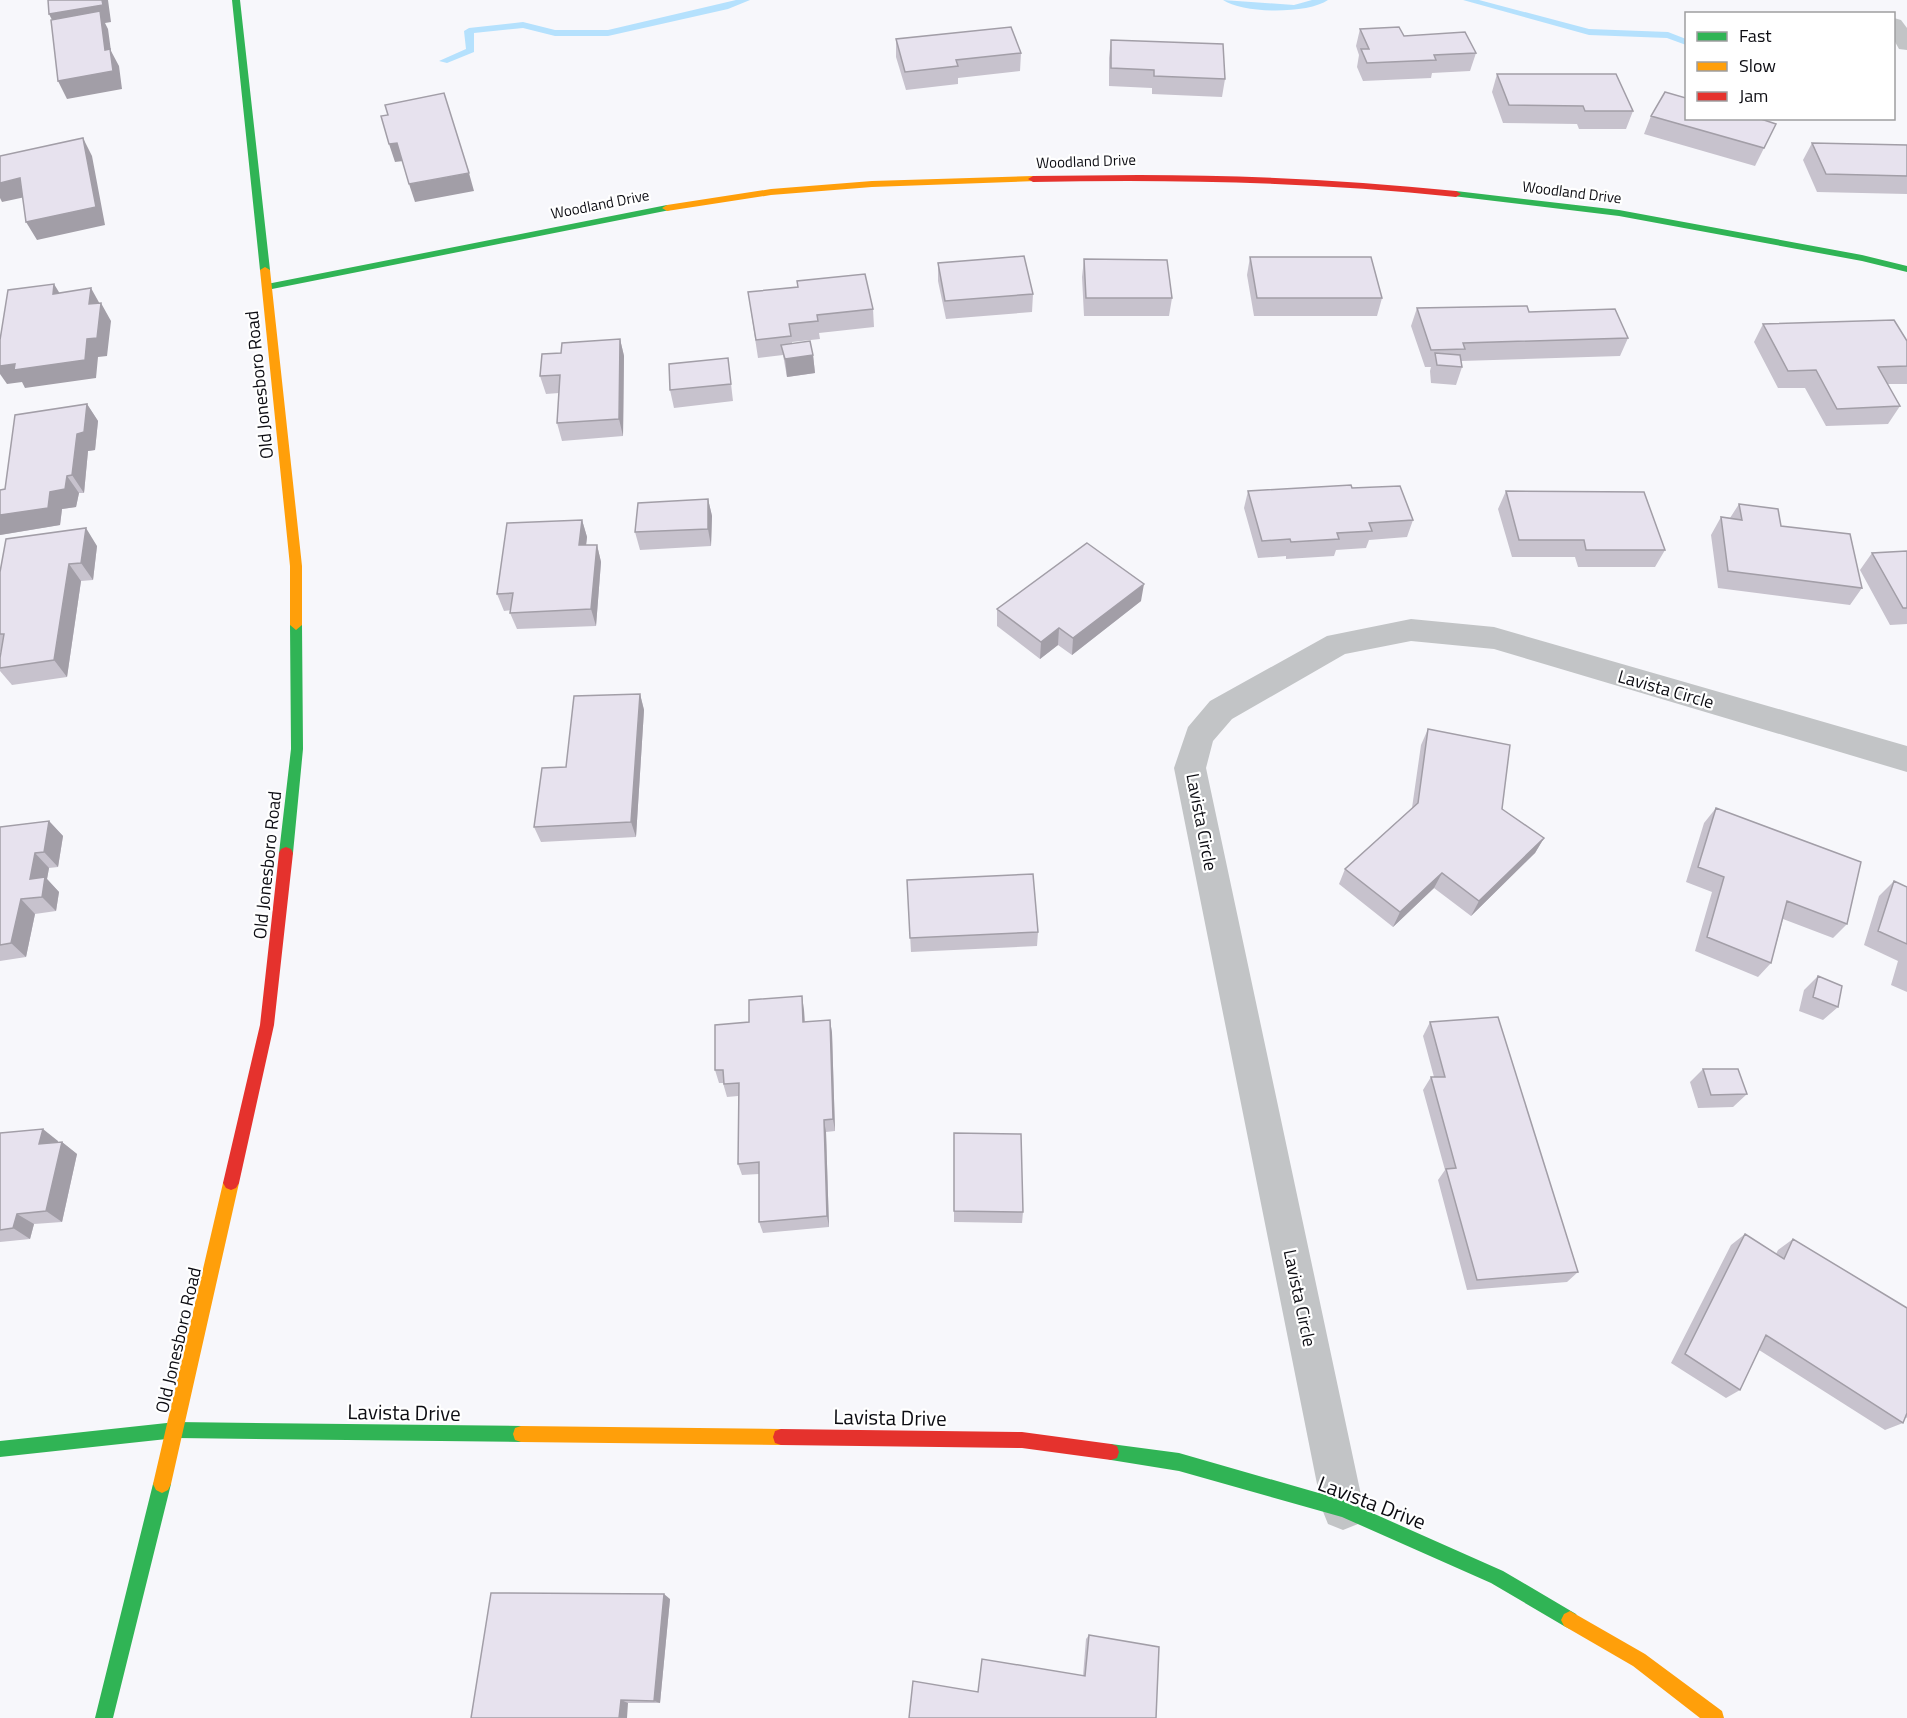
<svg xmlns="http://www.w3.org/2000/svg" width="1907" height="1718" viewBox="0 0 1907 1718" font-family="'Titillium Web',sans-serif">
<rect width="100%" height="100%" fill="#f7f7fb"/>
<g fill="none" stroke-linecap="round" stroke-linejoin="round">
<path fill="#b5e1fd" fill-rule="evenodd" d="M736,0H750L728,9L608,36H555L523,28L474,33V52L447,63L439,61L466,49L464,31L469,28L523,22L555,30H608Z
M1223,0L1294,5L1312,0H1328C1308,14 1243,14 1223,0Z
M1463,0H1479L1589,29L1668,32L1686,39V45L1667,38L1589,35Z"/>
<path fill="#c2c4c6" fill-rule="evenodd" d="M1894,18L1901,20L1907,28V50L1899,49L1894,40Z
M1411,619L1494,627L1907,746V772L1494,649L1411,641L1345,654L1232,719L1213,741L1206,768L1364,1509L1358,1524L1343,1530L1328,1524L1322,1509L1174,768L1188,727L1210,701L1327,636Z"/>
<path fill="#30b455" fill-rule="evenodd" d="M232,0H240L270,270L265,273L260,270Z
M1456,191L1619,210L1862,255L1907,266V272L1862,261L1619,216L1453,196V192Z
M667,205L672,208L670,210L267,290L262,287L267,284Z
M296,620L302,625L303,749L293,853L291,857H281L279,853L291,749L290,625Z
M176,1422L521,1426L527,1428L529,1434L527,1440L521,1442L176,1438L0,1457V1441Z
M1111,1444L1179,1453L1343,1500L1503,1571L1576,1614L1579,1620L1576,1626L1570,1629L1564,1626L1491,1583L1342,1517L1179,1471L1111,1460L1105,1458L1103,1452L1105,1446Z
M162,1475L168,1478L171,1484L113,1718H95L153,1484L156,1478Z"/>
<path fill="#ff9f0a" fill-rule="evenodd" d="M1033,176L1038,179L1036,181L872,187L771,195L667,211L662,208L667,205L771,189L872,181Z
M265,267L270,270L302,566V625L296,630L290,625V566L260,270Z
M231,1176L236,1178L239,1183L171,1484L168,1490L162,1493L156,1490L153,1484L223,1183L226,1178Z
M521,1426L781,1429L787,1431L789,1437L787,1443L781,1445L521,1442L515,1440L513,1434L515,1428Z
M1570,1611L1645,1654L1722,1711L1724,1718H1700L1633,1666L1564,1626L1561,1620L1564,1614Z"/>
<path fill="#e5322d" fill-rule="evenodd" d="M1139,175C1245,175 1350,180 1456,191L1461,194L1456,197C1315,182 1175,179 1033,182L1028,179L1033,176Z
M286,847L291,849L293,853L274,1025L239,1183L236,1188L231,1190L226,1188L223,1183L260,1025L279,853L281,849Z
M781,1429L1022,1432L1111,1444L1117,1446L1119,1452L1117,1458L1111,1460L1022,1448L781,1445L775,1443L773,1437L775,1431Z"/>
</g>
<path fill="#c7c2cd" d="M1360,29L1404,36L1476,53L1470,71L1432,73L1431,78L1363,81L1357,67L1359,55L1356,46Z
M896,39L1021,53L1020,71L958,78V84L906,90L896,57Z
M1111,40L1225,79L1222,97L1152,94V88L1109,86V58Z
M1497,74L1633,111L1626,129H1579L1577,124L1503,123L1492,92Z
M1651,116L1776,124L1755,166L1644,134Z
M1812,143L1907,145V194L1817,192L1803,160Z
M1250,257L1382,298L1377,316H1254L1247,275Z
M1084,259L1172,298L1169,316H1084L1082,277Z
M938,263L1033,294L1032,312L946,319L938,281Z
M748,292L873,309L874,327L819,333L820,339L792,342V343L813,355L815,373L787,377L783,355L758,358Z
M1417,308L1529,312L1628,338L1620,356L1461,361L1462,367L1456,385L1431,383L1430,371L1431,367H1425L1411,326Z
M1763,324L1907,341V384H1887L1900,406L1888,424L1826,426L1805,388H1778L1754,342Z
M620,339L624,356L623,436L562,441L557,423L559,393L546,394L540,376L561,353Z
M728,358L733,401L674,408L670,390Z
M87,404L98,421L95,450L88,451L84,493H79L76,507L62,509L60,525L0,535V490L5,489Z
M1248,491L1413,520L1407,537L1369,540L1366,548L1336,550L1334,556L1286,559V556L1258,558L1244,508Z
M1506,491L1665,550L1655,567H1578L1575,557H1512L1498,509Z
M708,499L712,516L711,546L640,550L635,532Z
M1739,504L1781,526L1862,588L1850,605L1718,588L1711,535L1721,517L1730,518Z
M582,520L587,537L586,545H597L601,562L596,626L517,629L510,613L511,610L504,611L497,594Z
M97,546L93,580L81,581L67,677L12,685L0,671L1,653L0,651V572Z
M1907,551V624L1890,625L1860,570L1872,553Z
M1141,601L1072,655L1058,645L1040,659L997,626V609Z
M640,694L644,710L636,837L541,842L534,827L566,767Z
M1428,729L1502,809L1544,838L1535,853L1471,916L1434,888L1393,927L1339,884L1345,869L1412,808L1421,745Z
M1716,808L1847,924L1833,938L1783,919L1771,963L1758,977L1695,951L1712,892L1686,882L1704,823Z
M49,821L63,836L58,867L49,868L47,879L59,892L56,911L35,914L26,957L0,961V827Z
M907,880L1038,932L1037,946L911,952Z
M1894,881L1907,887V992L1891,985L1898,961L1864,945L1879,896Z
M1818,976L1838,1007L1823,1020L1799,1011L1804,990Z
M804,1010L805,1022L830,1020L832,1033L835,1131L826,1132L829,1227L763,1233L759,1222V1174L742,1175L738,1164V1096L727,1097L723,1083H719L715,1070L749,1022Z
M1430,1022L1578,1272L1567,1282L1467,1290L1438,1180L1445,1170L1423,1090L1431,1077H1434L1423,1036Z
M1703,1069L1747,1094L1733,1107L1698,1108L1690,1082Z
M0,1133L58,1141V1142H62L77,1154L62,1222L34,1224L30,1239L0,1242Z
M954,1133L1023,1212L1022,1223L954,1222Z
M1745,1234L1776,1254L1778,1250L1793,1239L1907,1308V1418L1905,1417L1903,1423L1885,1430L1759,1350L1740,1390L1726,1398L1671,1363L1731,1245Z
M670,1599L660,1703H628L471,1718Z
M1089,1635L1156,1718L978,1692L1083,1676L1086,1639Z"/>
<path fill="#a29ea7" d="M102,0H108L111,22L105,23L108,29L111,51L119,66L122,89L67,99L58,81V32L49,14Z
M83,138L92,156L105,225L37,240L26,222Z
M397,143L403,161L395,162L389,144Z
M469,173L474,191L415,202L409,184Z
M20,178L30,196L2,202L0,198V183Z
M54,284L65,302L53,294Z
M91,288L101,306V303L111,321L107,356L98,357L96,378L25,388L22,382L7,384L0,374V366L89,304Z
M620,339L624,356L623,436L619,419Z
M813,355L815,373L787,377L785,359Z
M87,404L98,421L95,450L88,451L84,493L72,475L77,434Z
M67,476L79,493L76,507L62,509L60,525L0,535V515L50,492Z
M708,499L712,516L711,546L708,529Z
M582,520L587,537L584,563L579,545Z
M86,528L97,546L93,580L81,563Z
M597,545L601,562L596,626L591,609Z
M69,564L81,581L67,677L54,660Z
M1144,584L1141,601L1072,655L1073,638Z
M1059,628L1058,645L1040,659L1041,642Z
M640,694L644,710L636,837L631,822Z
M49,821L63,836L58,867L44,852Z
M1544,838L1535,853L1471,916L1479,901Z
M35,853L49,868L47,879L59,892L56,911L42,897L30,879Z
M1442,873L1434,888L1393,927L1400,912Z
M21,899L35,914L26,957L11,943Z
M802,996L804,1010L805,1035L803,1022Z
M830,1020L832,1033L835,1131L833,1119Z
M824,1120L826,1132L829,1227L827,1216Z
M43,1129L58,1141L55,1155L39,1144Z
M62,1142L77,1154L62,1222L46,1211Z
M17,1214L34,1224L30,1239L13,1228Z
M664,1594L670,1599L660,1703L654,1701Z
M621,1700L628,1703L627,1718H619Z"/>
<path fill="#e7e2ee" stroke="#a29ea7" stroke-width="1.5" d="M48,0H102L103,5L49,14Z
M100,11L105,50L110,49L113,71L58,81L51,20Z
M1011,27L1021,53L956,60L958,66L905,72L896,39Z
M1399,27L1404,36L1465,32L1476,53L1434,55L1436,60L1367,63L1361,49H1369L1360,29Z
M1111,40L1223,44L1225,79L1154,76V70L1111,68Z
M1497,74H1616L1633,111H1585L1583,106L1509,105Z
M1665,92L1686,98V118H1758L1776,124L1764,148L1651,116Z
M444,93L469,173L409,184L397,143L389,144L381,116L388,115L385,105Z
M83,138L96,207L26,222L20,178L0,183V156Z
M1812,143L1907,145V176L1826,174Z
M1024,256L1033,294L945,301L938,263Z
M1250,257H1371L1382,298H1257Z
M1084,259L1167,260L1172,298H1086Z
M865,274L873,309L817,315L818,321L789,324L791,336L756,340L748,292L798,287L797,281Z
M54,284L53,294L91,288L89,304L101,303L97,338L87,339L85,360L14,370L15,364L0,366V340L8,290Z
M1527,306L1529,312L1615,309L1628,338L1463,343L1465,349L1431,350L1417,308Z
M1894,320L1907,341V366L1878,367L1900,406L1837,409L1816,370L1788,371L1763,324Z
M620,339L619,419L557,423L560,375L540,376L542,354L561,353L562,343Z
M810,341L813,355L785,359L781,345Z
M1435,353L1460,355L1462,367L1437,365Z
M728,358L731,384L670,390L669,364Z
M87,404L84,432L77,434L72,475L67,476L65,489L50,492L48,508L0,515V490L5,489L15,415Z
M1351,485L1352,488L1400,486L1413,520L1369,523L1372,531L1337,533L1339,539L1291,542L1290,539L1262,541L1248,491Z
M1506,491L1644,492L1665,550H1586L1584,540H1519Z
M708,499V529L635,532L638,503Z
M1739,504L1778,509L1781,526L1850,534L1862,588L1728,571L1721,517L1742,520Z
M582,520L579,545H597L591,609L510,613L513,593L497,594L507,523Z
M86,528L81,563L69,564L54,660L0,668V658L4,634H0V572L6,539Z
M1087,543L1144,584L1073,638L1059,628L1041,642L997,609Z
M1907,551V608H1903L1872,553Z
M640,694L631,822L534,827L542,768L566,767L574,696Z
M1428,729L1510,745L1502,809L1544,838L1479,901L1442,873L1400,912L1345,869L1418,803Z
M1716,808L1861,862L1847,924L1787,901L1771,963L1707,937L1724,877L1698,867Z
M49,821L44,852L35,853L30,879L45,877L42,897L21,899L11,943L0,945V827Z
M1033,874L1038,932L910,938L907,880Z
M1894,881L1907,887V944L1878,931Z
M1818,976L1842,986L1838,1007L1813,997Z
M802,996L803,1022L830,1020L833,1119L824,1120L827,1216L759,1222V1162L738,1164L739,1083L724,1084L723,1070H715V1025L749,1022V1000Z
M1498,1017L1578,1272L1477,1280L1446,1169L1456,1168L1431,1077H1445L1430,1022Z
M1703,1069H1738L1747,1094L1711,1095Z
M43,1129L39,1144L62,1142L46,1211L17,1214L13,1228L0,1230V1133Z
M954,1133L1021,1134L1023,1212L954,1211Z
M1745,1234L1784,1259L1793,1239L1907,1308V1413L1903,1423L1766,1335L1740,1390L1685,1354Z
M491,1593L664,1594L654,1701L621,1700L619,1718H471Z
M1089,1635L1159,1647L1156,1718H909L913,1681L978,1692L982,1659L1085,1676Z"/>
<g text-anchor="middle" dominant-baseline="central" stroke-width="4.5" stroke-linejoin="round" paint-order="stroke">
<g font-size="15" fill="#0c0c12" stroke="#fff">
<text transform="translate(1086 161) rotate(-2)">Woodland Drive</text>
<text transform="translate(1572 192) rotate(7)">Woodland Drive</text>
<text transform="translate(600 204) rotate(-11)">Woodland Drive</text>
</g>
<g font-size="18" fill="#0c0c12" stroke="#fff">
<text transform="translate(259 385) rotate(-96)">Old Jonesboro Road</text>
<text transform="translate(1666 689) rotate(16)">Lavista Circle</text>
<text transform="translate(1202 822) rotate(79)">Lavista Circle</text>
<text transform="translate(267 865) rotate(-84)">Old Jonesboro Road</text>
<text transform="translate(1300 1298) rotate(78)">Lavista Circle</text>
<text transform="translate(178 1340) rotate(-77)">Old Jonesboro Road</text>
</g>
<g font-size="21" fill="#0c0c12" stroke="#fff">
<text transform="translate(404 1412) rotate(1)">Lavista Drive</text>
<text transform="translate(890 1417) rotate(1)">Lavista Drive</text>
<text transform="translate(1372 1502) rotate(21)">Lavista Drive</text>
</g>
</g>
<rect x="1685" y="12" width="210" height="108" fill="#ffffff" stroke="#9e9ea0" stroke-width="1.5"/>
<rect x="1697" y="32" width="30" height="9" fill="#30b455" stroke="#9e9ea0" stroke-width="1.5"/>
<text x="1739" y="42" font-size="18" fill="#0c0c12">Fast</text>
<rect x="1697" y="62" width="30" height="9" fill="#ff9f0a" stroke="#9e9ea0" stroke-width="1.5"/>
<text x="1739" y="72" font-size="18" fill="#0c0c12">Slow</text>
<rect x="1697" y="92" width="30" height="9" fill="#e5322d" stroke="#9e9ea0" stroke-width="1.5"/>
<text x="1739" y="102" font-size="18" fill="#0c0c12">Jam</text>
</svg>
